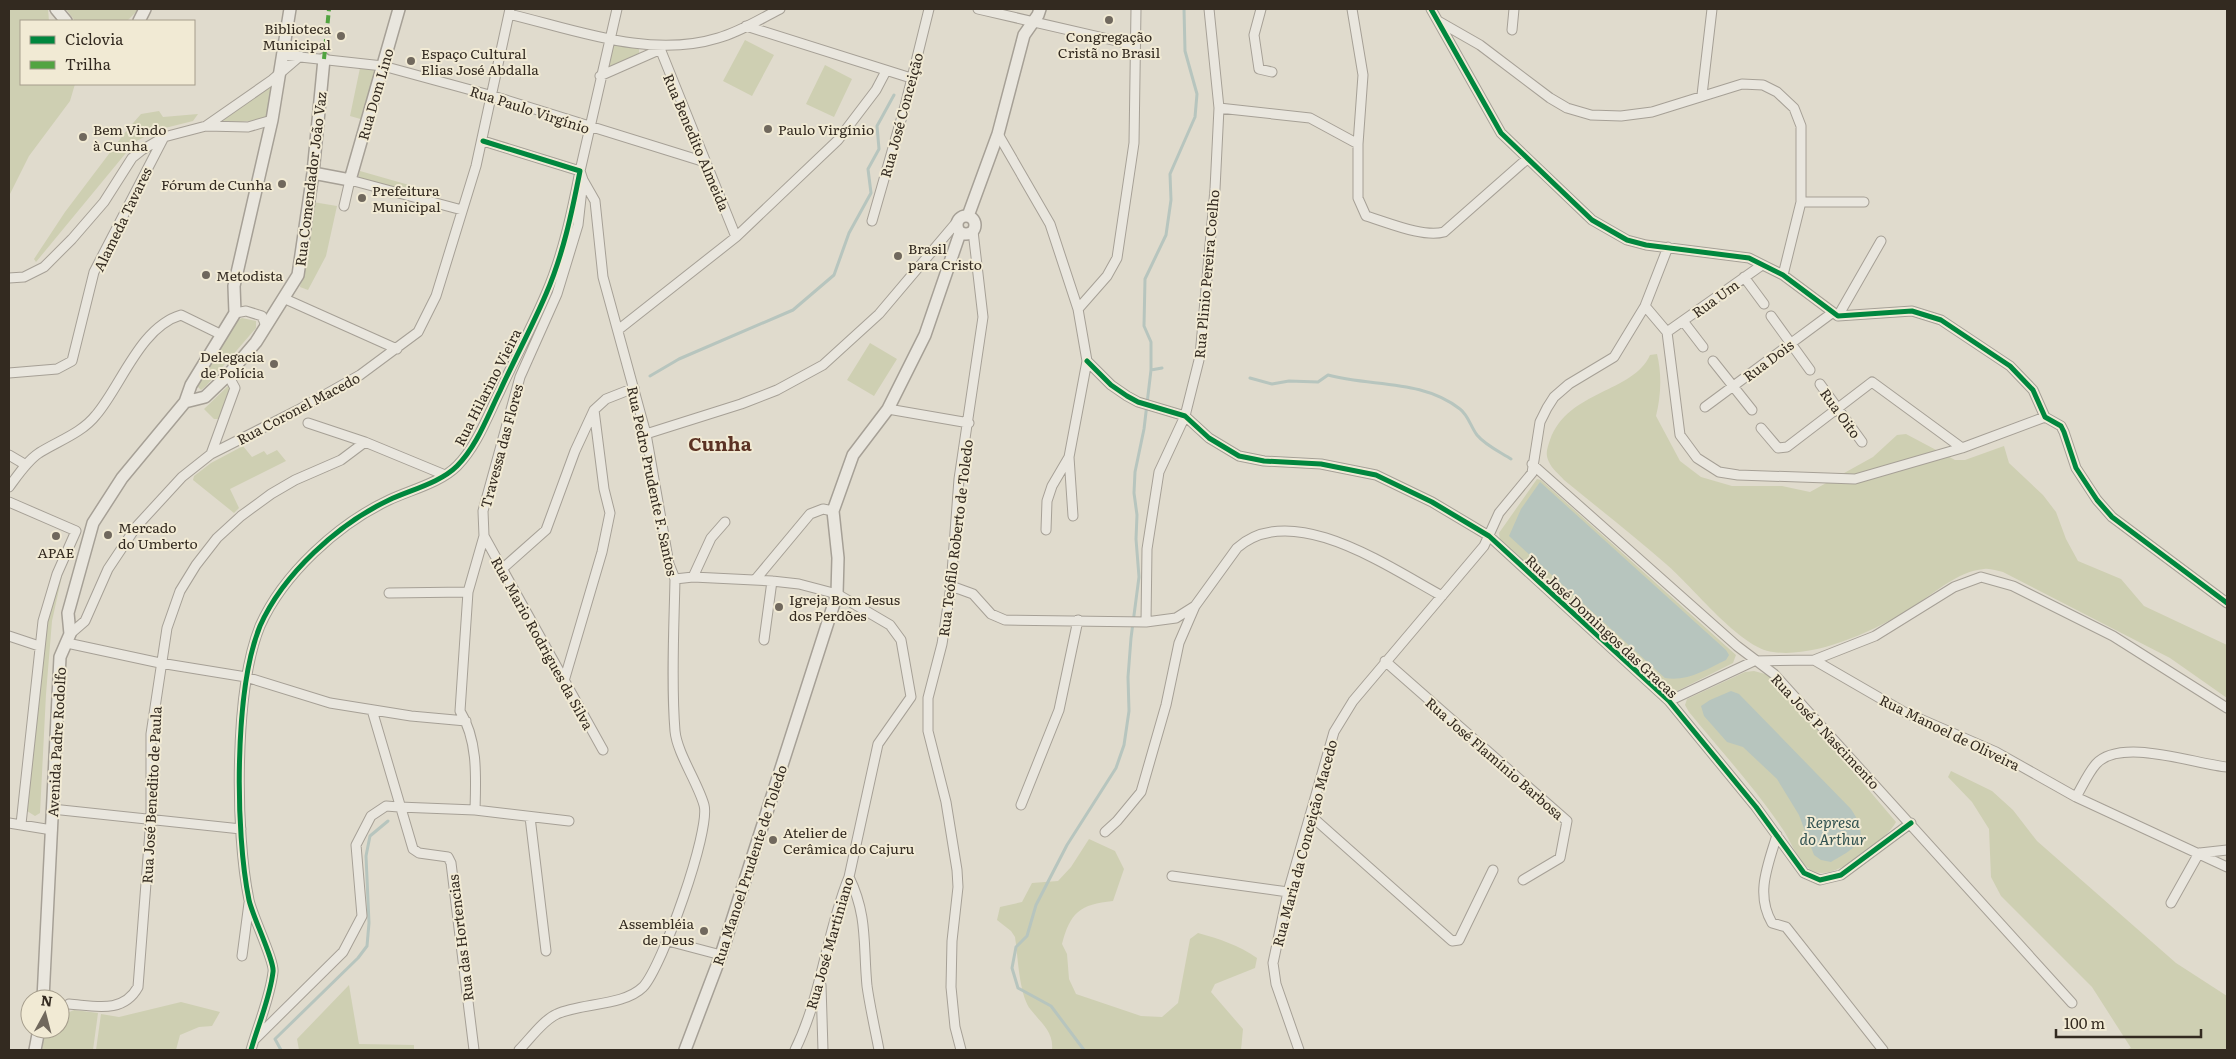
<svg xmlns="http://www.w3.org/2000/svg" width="2236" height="1059" viewBox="0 0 2236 1059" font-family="Literata,serif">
<rect width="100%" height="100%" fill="#e0dbcd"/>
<path fill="#cecfb2" d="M9,9H48L49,21H21V84H75L70,101L29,156L9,196Z
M66,9H139L127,21H75Z
M745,40L774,55L752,96L723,81Z
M615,43L639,48V53L610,69L608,66L612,45Z
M825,65L852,79L834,117L806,104Z
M360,68L376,70L364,120L350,116Z
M270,87L274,91L266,117L263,119L233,123L224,122L223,120Z
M159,111L163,117L198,114L193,121L157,130L135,142L36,262L34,259L65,212L127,130L141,114Z
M360,171L437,193L435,200L358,179Z
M313,202L337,206L326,256L308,290L300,287Z
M242,318L256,321V328L206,386L201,390L197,386L238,320Z
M870,343L897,359L874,396L847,380Z
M1657,354C1662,374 1661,396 1656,416L1680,461L1701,477L1732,486H1782L1810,492L1873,457L1897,435L1906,434L1955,460H1965L2004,446L2009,463L2043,495L2056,512L2066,539L2078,561L2121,579L2144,606L2227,645V698L2170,658L2003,572C1997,571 1990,568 1984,569C1957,571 1931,596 1908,610C1872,632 1815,658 1773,652C1741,649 1692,586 1666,564C1633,535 1598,508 1564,480C1559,474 1552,469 1549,462C1545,454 1547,449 1550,440C1568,390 1633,393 1650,355Z
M228,386L231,388L219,419H214L204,409Z
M243,446L252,457L264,451L267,455L277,450L286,461L230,489L239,508L234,513L193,480L194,476L211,463Z
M1537,479L1541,480L1736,655L1733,663L1677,691L1668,690L1500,541L1499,533Z
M65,562L52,621L46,694L40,813L35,816L27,811L47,619Z
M1754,671L1769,675L1776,681L1896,822C1887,839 1836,880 1816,872C1799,867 1793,845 1784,831C1756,789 1721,751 1689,712L1685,705L1687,699L1745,672Z
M1951,771L1992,791L2013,810L2037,841L2176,963L2227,996V1050H2125L2131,1048L2092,987L2001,896L1991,877L1989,829L1972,802L1948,777Z
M1089,839L1115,851L1124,869L1113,901C1080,904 1070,913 1062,944L1067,954L1069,979L1076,994L1141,1016L1162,1017L1178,1003L1190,939L1198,933C1219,939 1239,945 1257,958L1255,968L1215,984L1211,992L1243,1029L1241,1050H1052C1054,1032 1041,1023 1031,1010C1019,996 1018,956 1015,937L1011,931L997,920L1000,907L1022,902L1032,883L1058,881L1071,867Z
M349,985L359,1044L414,1045V1050H299L297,1039Z
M181,1002L220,1012L212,1026L199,1027L180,1035L176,1050H96L101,1014L119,1017Z
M74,1010L98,1013L93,1050H42L45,1029H60V1016Z"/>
<path fill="#b7c5be" d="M1540,482L1726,650L1729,655L1726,660C1707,669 1687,682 1665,678L1509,536L1521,509Z
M1731,691L1739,694L1851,809C1871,839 1858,847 1831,862L1821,860L1814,855L1799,815L1777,779L1743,747L1727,742L1704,716L1701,706L1710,700Z"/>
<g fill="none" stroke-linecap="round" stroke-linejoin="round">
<path stroke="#b7c5be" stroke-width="3" d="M1151,370L1162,368
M650,376L679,359L793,310L834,275L849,233L871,193L868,169L879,149L877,126L894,95
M1250,378L1272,384L1289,381L1318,382L1328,375C1372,387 1422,379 1460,409C1468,415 1471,427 1477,435C1485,445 1500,452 1511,459
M281,1050L275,1039L358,958L367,946L369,923L366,856L370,836L388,821
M1084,1050L1051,1006L1018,988L1012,968L1016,947L1027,936L1036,905L1067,845L1116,768L1124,745L1129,711L1128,677L1131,638L1139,577L1136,539L1137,515L1134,493L1135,472L1144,429L1151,370V342L1144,326L1145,279L1166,235L1171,200L1170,174L1195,117L1197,94L1185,51L1184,9"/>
<defs>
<path id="minor" d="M978,9L1134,45
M1261,9L1254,35L1259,69L1272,72
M1352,9L1363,75L1358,144V198L1366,216C1387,222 1423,238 1444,232L1527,159
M1431,9L1501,133L1592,220L1627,240L1646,245L1749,258L1783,275L1838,316L1912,311L1941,320L2010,366L2033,390L2045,417L2061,426L2064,432L2076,468L2097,500L2112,517L2227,603
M509,14C576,30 650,59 718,38C740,32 760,19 780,9
M1438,21L1480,45L1550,98L1567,108L1591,115L1621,116L1652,112L1742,84L1763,85L1777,92L1794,108L1801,126V202L1783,275
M746,26L911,78
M1512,30L1514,9
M659,46L736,237
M282,55L383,66L493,96L705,162
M600,76L659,50
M1702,95L1712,9
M1219,108L1310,118L1358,144
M206,126L272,80L300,56
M998,134L1050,224L1078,309L1087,361L1069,457L1052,486L1047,501L1046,530
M1801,202H1864
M344,206L350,180L462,210
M872,221L905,106L929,9
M1744,277L1764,304
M9,278L24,277L44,267L72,239L104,202L132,158L142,150L164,137L206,126L248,127L272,120
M283,298L397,349
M1645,306L1667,332L1680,435L1697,458L1719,472L1738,475L1855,479L1962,448L2045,417
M1078,309L1107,276L1117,258L1134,143L1136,9
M235,313L246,311L262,316L266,326
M1771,316L1810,370
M1838,316L1881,241
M1683,321L1703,347
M618,330L736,237L838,140L876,90L886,71
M1667,332L1762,265
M1087,361L1111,385L1127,396L1138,402L1185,416L1209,438L1239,456L1264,461L1321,464L1376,475L1432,502L1489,536L1669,701L1756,807L1804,873L1820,880L1841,875L1911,823
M1713,361L1752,410
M9,373L57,369L72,361L94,272L164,137
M1820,384L1862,442
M1705,407L1832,313
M888,409L969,423
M308,423L365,442L445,475
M1761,428L1778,448L1787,447L1872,382L1962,448
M646,434L741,404L777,390L823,365L879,314L956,223
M211,454L235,388L228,375
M9,455L26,465
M1069,457L1073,516
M1532,464L1737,646L1774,674L2072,1003
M9,487C18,475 27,461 39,453C58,441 82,433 96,415C121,386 140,327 181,315L222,335
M9,502L76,531
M484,536L603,750
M502,569L546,530L575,451L594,410L606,399L634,388
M693,577L711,538L725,522
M675,579L693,577L772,581L799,584L837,594L890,625L901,640L911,697
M755,580L810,514L823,509L833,511
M951,586L973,594L991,614L1005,620L1146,622L1176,618L1195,606L1237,548C1292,499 1390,568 1442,596
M389,593L468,592
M1146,622L1147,549L1159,472L1185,416L1200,356L1215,189L1219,108L1209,9
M70,634L85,621L108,569L136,527L182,477L211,454L298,410L360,375L418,332L436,296L476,166L510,9
M9,636L39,646
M764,640L772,581
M67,643L160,663L246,677L330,703L411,716L466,721
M1814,660L1875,636L1954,587L1981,577L2013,586L2113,636L2227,708
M1385,661L1567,821L1560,858L1523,880
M564,681L602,552L610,513L604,489L594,410
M1669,701L1754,661L1814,660L1904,712L1996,752L2076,797L2227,867
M372,710L413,849L419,853L448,857L451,863L474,1050
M2076,797C2082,787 2088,773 2096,764C2121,737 2195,764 2227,767
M1021,805L1059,710L1078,620
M52,809L241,829
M475,810C476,777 478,740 460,711L468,592L484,536L483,511L520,377L557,294L578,225L583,180L580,171L617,9
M1310,815L1452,941L1459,940L1493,870
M530,817L546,951
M9,823L52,830
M21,824L43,621L57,574L76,531
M1105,832L1117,821L1141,792L1166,705L1179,643L1195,606
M1777,835C1768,865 1755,894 1772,923L1786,927L1883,1050
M2200,853L2227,850
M1172,876L1288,892
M849,877C868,916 863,945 867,986C870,1007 875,1029 879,1050
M2171,903L2199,853
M668,941L721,955
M242,956L249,903
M821,985L823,1050
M69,1004C95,1006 123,1014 138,987L151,818V734L167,628L180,591L196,565L217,538L241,516L271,494L295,480L341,460L365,442
M255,1039L343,952L362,916L356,845L371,816L386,806L399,807L475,810L569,821
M251,1050C258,1025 270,998 273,972C275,962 252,915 249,900C235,832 234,690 260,626C283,574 338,524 389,500C410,490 440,483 457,466C477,446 488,415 500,391C515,358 532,327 546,294C563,255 572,212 580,171L483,141
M519,1050C530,1039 543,1020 557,1014C581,1003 624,1006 643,987C662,967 711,830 704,805C698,783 677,753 675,731C671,683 674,628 675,579L669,564L646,434L603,277L595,201L583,180
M795,1050C822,995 826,933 849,877L878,744L911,697
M961,1050L955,1027L951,987L952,941L958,887L957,870L946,802L928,731V698L942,644L951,586L959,479L983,317L973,231
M1299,1050L1276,984L1273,963L1288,892L1334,732L1353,701L1484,546L1499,513L1532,473L1540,422L1547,408L1554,397L1569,384L1614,357L1645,306L1668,247"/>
<path id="tertiary" d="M56,9L66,21
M139,21L145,9
M313,173L350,180L399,9
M957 225a9 9 0 1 1 18 0a9 9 0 1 1-18 0Z
M968,216L998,134L1024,35L1038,15L1040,9
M185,402L205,397L228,375L256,342L298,275L313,173L324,59
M43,999L60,657L70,634L68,613L93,523L122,478L185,402L191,385L235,313L234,286L272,120L290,9
M35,1050L39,1029
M685,1050L721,955L837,594L838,558L833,511L853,455L888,409L925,335L960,233"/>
</defs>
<use href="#minor" stroke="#a6a096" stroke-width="11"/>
<use href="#tertiary" stroke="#a6a096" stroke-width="14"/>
<use href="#minor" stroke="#e9e6de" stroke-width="9"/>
<use href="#tertiary" stroke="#e9e6de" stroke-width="11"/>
<path stroke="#52a441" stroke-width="4" stroke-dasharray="8 4" stroke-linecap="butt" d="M324,59L329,9"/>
<defs>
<path id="cycleway" d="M1431,9L1501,133L1592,220L1627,240L1646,245L1749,258L1783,275L1838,316L1912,311L1941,320L2010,366L2033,390L2045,417L2061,426L2064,432L2076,468L2097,500L2112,517L2227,603
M1087,361L1111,385L1127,396L1138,402L1185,416L1209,438L1239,456L1264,461L1321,464L1376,475L1432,502L1489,536L1669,701L1756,807L1804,873L1820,880L1841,875L1911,823
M251,1050C258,1025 270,998 273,972C275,962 252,915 249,900C235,832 234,690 260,626C283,574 338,524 389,500C410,490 440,483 457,466C477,446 488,415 500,391C515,358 532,327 546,294C563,255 572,212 580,171L483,141"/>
</defs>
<use href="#cycleway" stroke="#f1ead4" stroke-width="8"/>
<use href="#cycleway" stroke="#00873e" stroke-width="5"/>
</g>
<g fill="#70685d" stroke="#f1ead4" stroke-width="2">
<circle cx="1109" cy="20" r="5"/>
<circle cx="341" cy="36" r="5"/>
<circle cx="411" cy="61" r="5"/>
<circle cx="768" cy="129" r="5"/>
<circle cx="83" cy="137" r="5"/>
<circle cx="282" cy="184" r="5"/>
<circle cx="362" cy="198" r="5"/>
<circle cx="898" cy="256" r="5"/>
<circle cx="206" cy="275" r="5"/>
<circle cx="274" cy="364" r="5"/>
<circle cx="108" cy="535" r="5"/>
<circle cx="56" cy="536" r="5"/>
<circle cx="779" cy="607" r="5"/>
<circle cx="773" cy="840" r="5"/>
<circle cx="704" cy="931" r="5"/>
</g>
<g text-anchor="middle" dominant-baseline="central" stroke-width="4" stroke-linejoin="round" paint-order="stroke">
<g font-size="14" fill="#332a20" stroke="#f1ead4" text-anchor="start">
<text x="331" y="28" text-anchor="end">Biblioteca<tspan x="331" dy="16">Municipal</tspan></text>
<text x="1109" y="36" text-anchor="middle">Congregação<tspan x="1109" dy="16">Cristã no Brasil</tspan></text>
<text x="421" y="53">Espaço Cultural<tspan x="421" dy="16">Elias José Abdalla</tspan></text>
<text x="93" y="129">Bem Vindo<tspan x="93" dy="16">à Cunha</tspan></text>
<text x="778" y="129">Paulo Virgínio</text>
<text x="272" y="184" text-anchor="end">Fórum de Cunha</text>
<text x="372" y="190">Prefeitura<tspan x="372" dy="16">Municipal</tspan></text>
<text x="908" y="248">Brasil<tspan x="908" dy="16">para Cristo</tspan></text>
<text x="216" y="275">Metodista</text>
<text x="264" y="356" text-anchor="end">Delegacia<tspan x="264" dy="16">de Polícia</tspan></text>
<text x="118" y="527">Mercado<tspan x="118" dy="16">do Umberto</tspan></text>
<text x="56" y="552" text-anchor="middle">APAE</text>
<text x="789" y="599">Igreja Bom Jesus<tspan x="789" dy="16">dos Perdões</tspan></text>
<text x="783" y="832">Atelier de<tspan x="783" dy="16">Cerâmica do Cajuru</tspan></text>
<text x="694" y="923" text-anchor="end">Assembléia<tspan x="694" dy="16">de Deus</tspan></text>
</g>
<g font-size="14" fill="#332a20" stroke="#f1ead4">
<text transform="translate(375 94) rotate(-74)">Rua Dom Lino</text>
<text transform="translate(530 109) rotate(18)">Rua Paulo Virgínio</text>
<text transform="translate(901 115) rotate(-75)">Rua José Conceição</text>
<text transform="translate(697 142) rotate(67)">Rua Benedito Almeida</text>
<text transform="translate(310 179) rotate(-83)">Rua Comendador João Vaz</text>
<text transform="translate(122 219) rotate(-64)">Alameda Tavares</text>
<text transform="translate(1206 274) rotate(-85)">Rua Plinio Pereira Coelho</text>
<text transform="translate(1715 298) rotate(-36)">Rua Um</text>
<text transform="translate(1768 360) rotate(-37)">Rua Dois</text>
<text transform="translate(487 387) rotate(-63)">Rua Hilarino Vieira</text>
<text transform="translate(298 408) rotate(-28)">Rua Coronel Macedo</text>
<text transform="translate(1841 413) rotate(54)">Rua Oito</text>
<text transform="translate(501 446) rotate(-75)">Travessa das Flores</text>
<text transform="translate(653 481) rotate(78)">Rua Pedro Prudente F. Santos</text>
<text transform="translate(955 538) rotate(-83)">Rua Teófilo Roberto de Toledo</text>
<text transform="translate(1602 626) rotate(43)">Rua José Domingos das Gracas</text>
<text transform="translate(543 643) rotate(61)">Rua Mario Rodrigues da Silva</text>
<text transform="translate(1826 731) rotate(47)">Rua José P Nascimento</text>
<text transform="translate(1950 732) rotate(26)">Rua Manoel de Oliveira</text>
<text transform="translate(56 742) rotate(-87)">Avenida Padre Rodolfo</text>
<text transform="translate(1495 758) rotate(41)">Rua José Flamínio Barbosa</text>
<text transform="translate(151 795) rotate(-87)">Rua José Benedito de Paula</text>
<text transform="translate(1304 843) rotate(-75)">Rua Maria da Conceição Macedo</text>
<text transform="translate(749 865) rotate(-72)">Rua Manoel Prudente de Toledo</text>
<text transform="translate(460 938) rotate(-97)">Rua das Hortencias</text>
<text transform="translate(829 943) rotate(-74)">Rua José Martiniano</text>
</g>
<g font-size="15" font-style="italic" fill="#315150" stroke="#f1ead4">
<text x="1833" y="821">Represa<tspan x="1833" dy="17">do Arthur</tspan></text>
</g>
<g font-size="19" font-weight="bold" fill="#5b3224" stroke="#f1ead4">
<text x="720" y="443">Cunha</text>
</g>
</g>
<rect width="2236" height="1059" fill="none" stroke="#332a20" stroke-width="20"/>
<rect x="20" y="20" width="175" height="65" fill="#f1ead4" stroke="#a59d8c"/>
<rect x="30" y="36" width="25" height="8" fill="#00873e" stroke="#a59d8c"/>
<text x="65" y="45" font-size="15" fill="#332a20">Ciclovia</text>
<rect x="30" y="61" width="25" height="8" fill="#52a441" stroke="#a59d8c"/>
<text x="65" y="70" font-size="15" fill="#332a20">Trilha</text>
<g transform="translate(45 1014) rotate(7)"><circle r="24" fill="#f1ead4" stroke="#a59d8c"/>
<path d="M0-4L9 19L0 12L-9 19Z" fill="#70685d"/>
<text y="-8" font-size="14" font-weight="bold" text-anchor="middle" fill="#332a20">N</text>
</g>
<path d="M2056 1029v8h145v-8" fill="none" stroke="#332a20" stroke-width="2.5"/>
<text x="2064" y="1029" font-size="15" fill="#332a20" stroke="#f1ead4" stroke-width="4" paint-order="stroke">100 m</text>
</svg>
